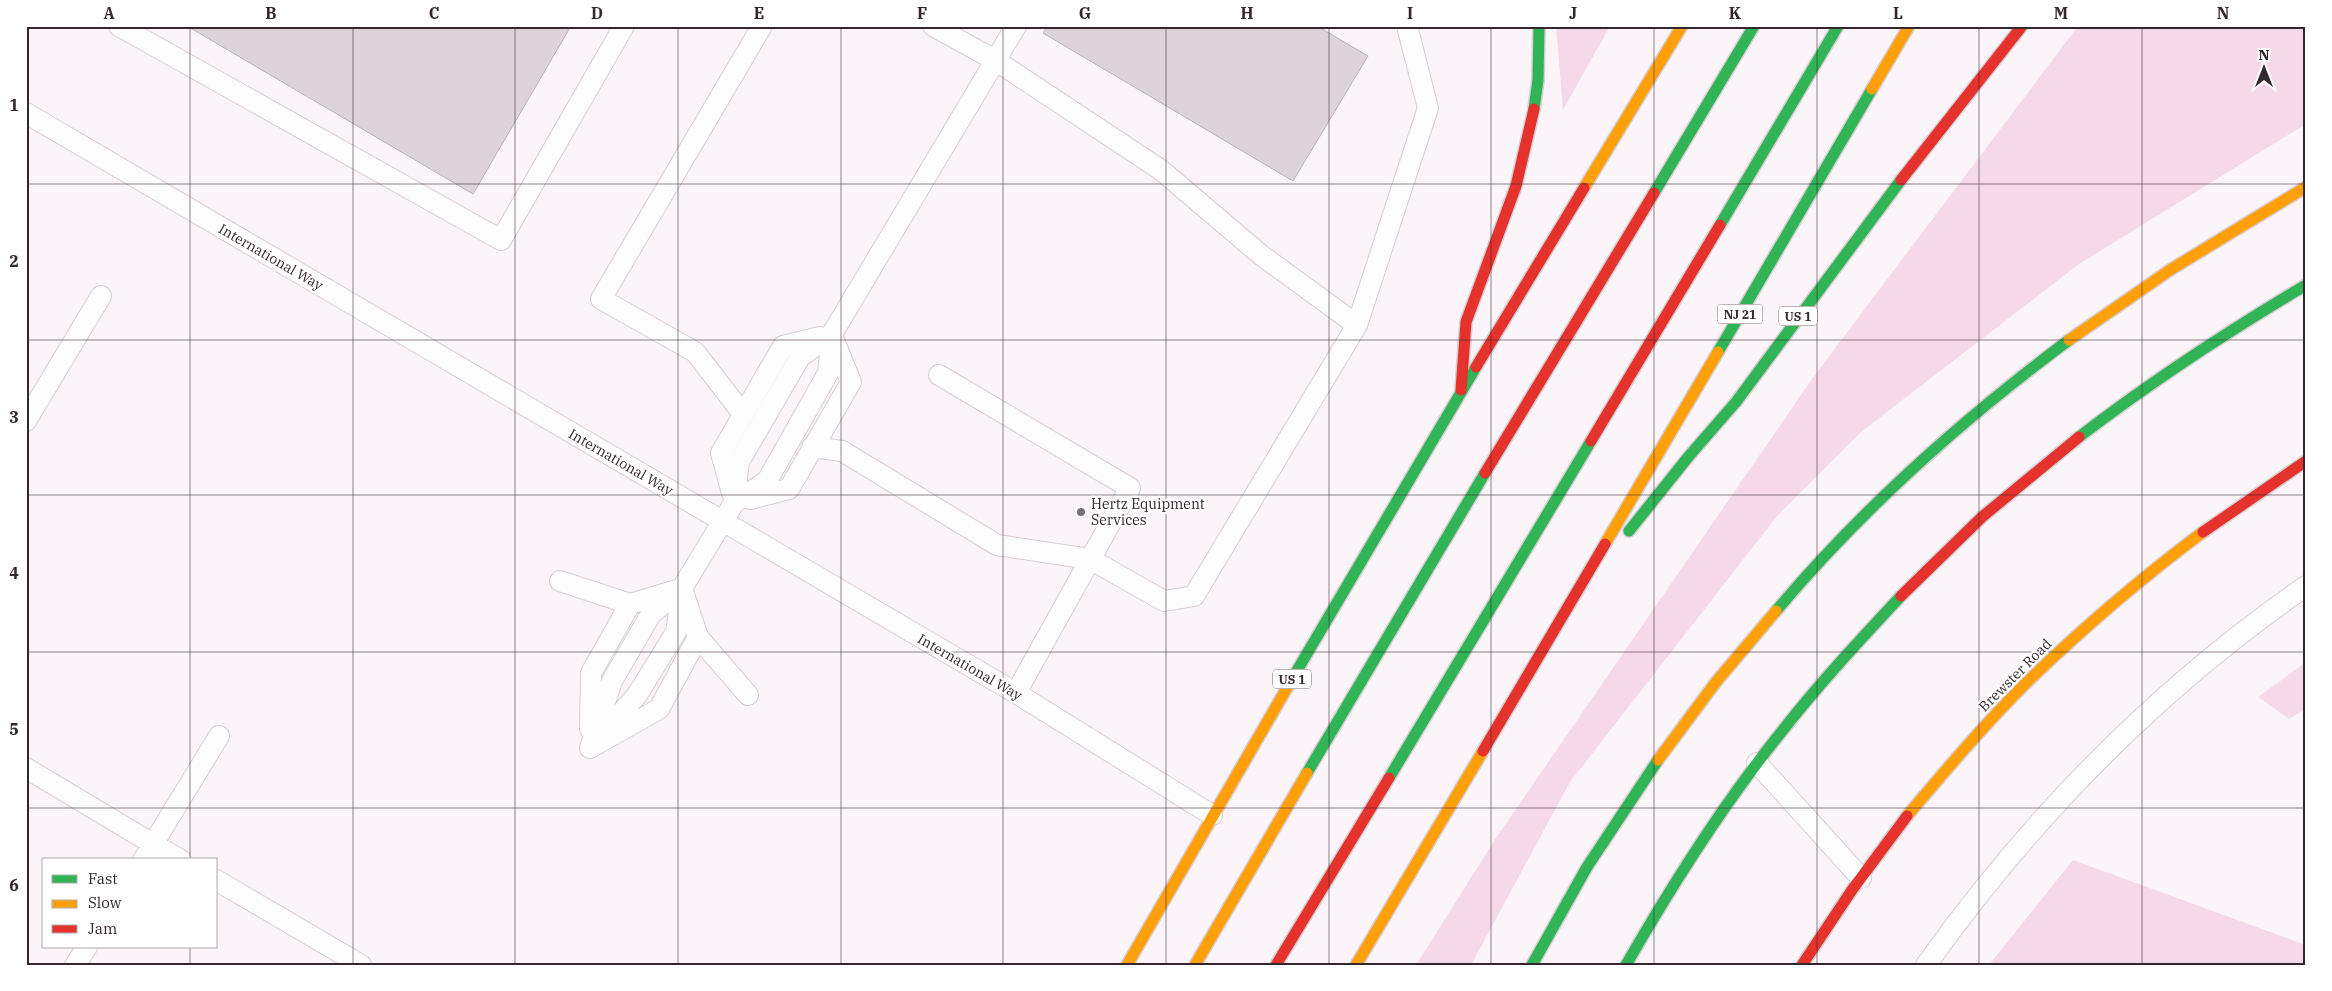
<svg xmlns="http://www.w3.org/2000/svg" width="2332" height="991" viewBox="0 0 2332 991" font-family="'IBM Plex Serif',serif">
<rect width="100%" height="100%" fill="#fbf4f8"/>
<path fill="#f6d9e9" d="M1556,26H1610L1563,110Z
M2078,26H2306V124L2079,264L1861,432L1777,516L1570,782L1471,965H1416L1496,838L1812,379Z
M2306,662V709L2289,719L2258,697Z
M2073,860L2306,945V965H1989Z"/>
<path fill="#ddd3d8" stroke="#bab1b6" d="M187,26H571L473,194Z
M1047,26H1317L1368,56L1293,181L1043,33Z"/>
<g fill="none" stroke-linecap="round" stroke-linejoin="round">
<defs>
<path id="lane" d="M119,26L501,240L624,26
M933,26L995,60L1161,170L1261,255L1357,325
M26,113L1016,693L1212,815
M939,375L1130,488L1016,693
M743,414L695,352L601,299L762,26
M26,421L101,296
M812,447L842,451L997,545L1090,559L1164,601L1194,596L1357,325L1428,108L1407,26
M732,493L721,453L783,346L820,337
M750,499L789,489L851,382L833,338
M734,503L739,462L800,357L832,334L1016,26
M560,581L630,604
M698,637L748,695
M590,729L591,673L630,604L673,591
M601,736L637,695L676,632L682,592
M590,748L612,681L651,614L682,588L734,503L767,481L828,373L832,334
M590,748L659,709L698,637L682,588
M1757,763L1861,878
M26,768L153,844L219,736
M143,860L153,844L181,860
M216,880L361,965
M75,965L87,947
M1926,965C2031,818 2157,689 2306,586"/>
<path id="fast" d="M1534,109L1538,80L1539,26
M1654,193L1754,26
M1720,225L1838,26
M1718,352L1872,89
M2079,437C2152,381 2227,332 2306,285
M1629,531L1689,456L1736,402L1901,180
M1776,611C1861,510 1963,419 2069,340
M1295,674L1476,367
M1307,773L1485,473
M1389,778L1591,441
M1532,965L1587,867L1658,760
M1626,965C1672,885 1721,807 1779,735C1817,686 1859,641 1901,596"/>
<path id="slow" d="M1872,89L1909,26
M1584,188L1682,26
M2069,340L2170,270L2306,187
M1605,544L1718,352
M1658,760L1716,682L1776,611
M1907,816C1945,771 1984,725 2026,683C2082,629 2140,579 2203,532
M1127,965L1295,674
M1195,965L1307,773
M1356,965L1483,751"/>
<path id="jam" d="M1901,180L2022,26
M1476,367L1584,188
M1461,390L1466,322L1516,186L1534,109
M1591,441L1720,225
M1485,473L1654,193
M2203,532L2306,461
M1901,596L1982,517L2079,437
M1483,751L1605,544
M1276,965L1389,778
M1802,965L1852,890L1907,816"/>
</defs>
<use href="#lane" stroke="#d7ced3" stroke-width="22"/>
<use href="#fast" stroke="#d7ced3" stroke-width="14"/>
<use href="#slow" stroke="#d7ced3" stroke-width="14"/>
<use href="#jam" stroke="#d7ced3" stroke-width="14"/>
<use href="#lane" stroke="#fefdfe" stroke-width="20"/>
<use href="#fast" stroke="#30b455" stroke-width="11"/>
<use href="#slow" stroke="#ff9f0a" stroke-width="11"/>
<use href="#jam" stroke="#e5322d" stroke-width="11"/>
</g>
<path fill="none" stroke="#34272e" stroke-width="1" stroke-opacity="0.55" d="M190,26V860M353,26V965M515,26V965M678,26V965M841,26V965M1003,26V965M1166,26V965M1329,26V965M1491,26V965M1654,26V965M1817,26V965M1979,26V965M2142,26V965M26,184H2306M26,340H2306M26,495H2306M26,652H2306M26,808H2306M190,947V965"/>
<circle fill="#7a6f75" stroke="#fff" stroke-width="2" cx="1081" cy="512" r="5"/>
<g text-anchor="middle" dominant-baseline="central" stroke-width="4.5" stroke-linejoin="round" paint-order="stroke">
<g fill="#fff" stroke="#71686d" stroke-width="1">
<rect x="1717.5" y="304.5" width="45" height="19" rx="4"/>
<rect x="1779" y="306.5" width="38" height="19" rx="4"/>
<rect x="1273" y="669.5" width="38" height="19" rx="4"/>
</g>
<g font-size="12" font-weight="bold" fill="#34272e">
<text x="1740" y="314">NJ 21</text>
<text x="1798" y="316">US 1</text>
<text x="1292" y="679">US 1</text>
</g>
<g font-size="14" fill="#34272e" stroke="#fff">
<text transform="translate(271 257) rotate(30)">International Way</text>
<text transform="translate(621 462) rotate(30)">International Way</text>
<text transform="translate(970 667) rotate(30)">International Way</text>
<text transform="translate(2015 675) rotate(-45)">Brewster Road</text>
</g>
<g font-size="14" fill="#34272e" stroke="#fff" text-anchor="start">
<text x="1091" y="504">Hertz Equipment<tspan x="1091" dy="16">Services</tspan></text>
</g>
</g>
<rect width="2332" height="991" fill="none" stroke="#ffffff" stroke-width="55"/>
<rect x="42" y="858" width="175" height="90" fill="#ffffff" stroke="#aea9ab"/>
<rect x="52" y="875" width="25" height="8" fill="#30b455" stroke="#aea9ab"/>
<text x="88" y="884" font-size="15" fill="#34272e">Fast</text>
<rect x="52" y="900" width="25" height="8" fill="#ff9f0a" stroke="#aea9ab"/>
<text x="88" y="908" font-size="15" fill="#34272e">Slow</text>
<rect x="52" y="925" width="25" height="8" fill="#e5322d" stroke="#aea9ab"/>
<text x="88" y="934" font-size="15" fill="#34272e">Jam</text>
<g transform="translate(2264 68)" stroke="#ffffff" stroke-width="4" paint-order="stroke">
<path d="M0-4L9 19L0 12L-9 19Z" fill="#34272e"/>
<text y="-8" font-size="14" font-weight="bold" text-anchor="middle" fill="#34272e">N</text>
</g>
<rect x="28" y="28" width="2276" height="936" fill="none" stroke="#34272e" stroke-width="2"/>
<g font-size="16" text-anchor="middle" font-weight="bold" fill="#34272e">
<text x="109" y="19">A</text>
<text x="271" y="19">B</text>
<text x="434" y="19">C</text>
<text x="597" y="19">D</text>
<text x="759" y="19">E</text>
<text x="922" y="19">F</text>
<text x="1085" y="19">G</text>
<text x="1247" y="19">H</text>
<text x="1410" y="19">I</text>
<text x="1573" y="19">J</text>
<text x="1735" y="19">K</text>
<text x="1898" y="19">L</text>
<text x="2061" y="19">M</text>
<text x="2223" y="19">N</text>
<text x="14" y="111">1</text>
<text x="14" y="267">2</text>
<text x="14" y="423">3</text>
<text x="14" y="579">4</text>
<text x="14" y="735">5</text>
<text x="14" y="891">6</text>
</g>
</svg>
